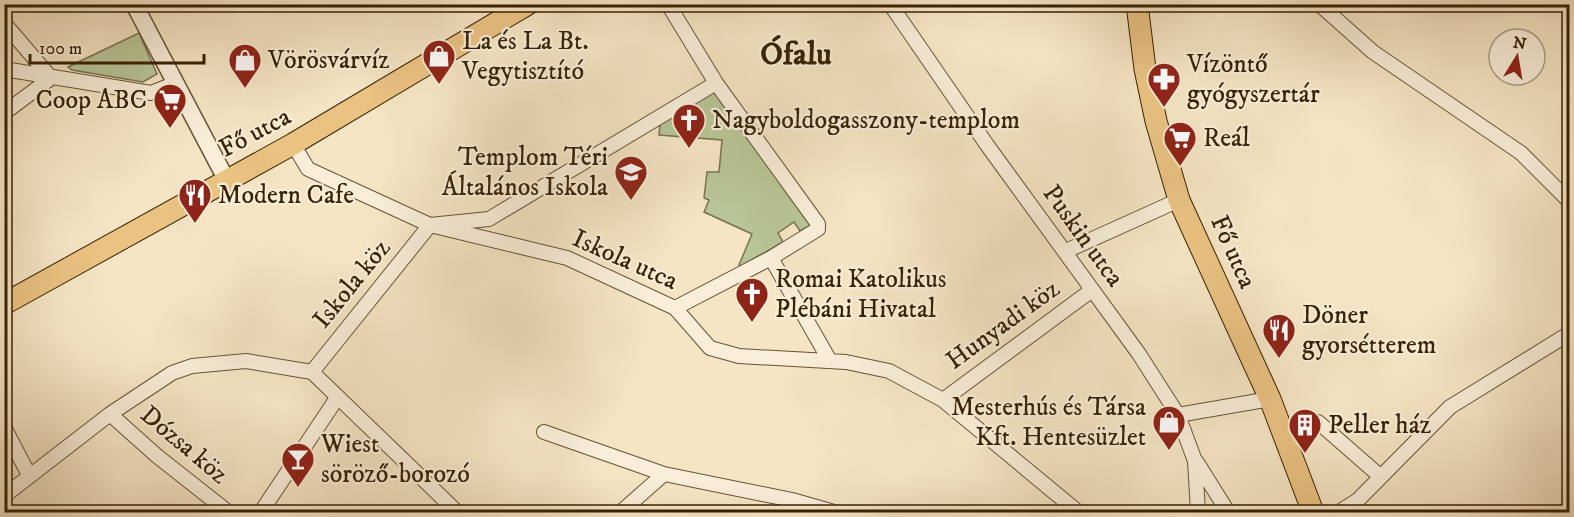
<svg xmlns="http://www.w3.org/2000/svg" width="1574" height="517" viewBox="0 0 1574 517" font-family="'IM FELL DW Pica',serif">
<rect width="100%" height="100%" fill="#f5e5c4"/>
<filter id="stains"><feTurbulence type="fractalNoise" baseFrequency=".00333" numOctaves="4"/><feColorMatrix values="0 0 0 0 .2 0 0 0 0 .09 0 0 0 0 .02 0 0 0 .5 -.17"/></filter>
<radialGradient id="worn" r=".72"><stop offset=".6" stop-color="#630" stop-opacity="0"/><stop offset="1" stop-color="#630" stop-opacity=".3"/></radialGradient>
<path fill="#b8c597" stroke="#78744e" stroke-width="1.5" d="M139,33L157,74L143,82L72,70L68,67Z
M714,91L811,225L800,231L794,222L778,233L783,242L741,266L739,265L752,234L704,212L709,200L704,198L707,172H719L722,140L659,135L660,124Z"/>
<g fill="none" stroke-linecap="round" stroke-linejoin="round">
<defs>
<path id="minor" d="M668,4L716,83L818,224V229L771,258L675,308
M890,4L987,145L1139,354L1178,415L1195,461L1198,512
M1319,4L1373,52L1521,153L1570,202
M4,23L51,78
M4,69L151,93L174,84
M4,113L51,78
M293,144L308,169L430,225L567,258L675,308L710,348L739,356L846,362L889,371L943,400L1078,512
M1066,251L1179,200
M771,258L830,361
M312,372L430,225L489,219L716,83
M943,400L1092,290
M110,414L157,456L228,512
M1178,415L1270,399
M1318,422L1381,477
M4,427L29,475
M544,432L664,474L792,500L834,512
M1196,461L1228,512
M4,496L110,414L172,373L192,366L246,361L312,372L457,512
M261,512L337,398
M621,512L664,474
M1339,512L1358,500L1450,407L1570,333
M1562,512L1570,509"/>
<path id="tertiary" d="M134,4L226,179"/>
<path id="primary" d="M1137,4L1145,69L1156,121L1179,200L1270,399L1313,512
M4,304L293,144L528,4"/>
</defs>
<use href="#minor" stroke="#665334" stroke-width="16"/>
<use href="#tertiary" stroke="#665334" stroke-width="19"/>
<use href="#primary" stroke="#372204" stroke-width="23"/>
<use href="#minor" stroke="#f8eed9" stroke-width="14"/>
<use href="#tertiary" stroke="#f8eed9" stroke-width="16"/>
<use href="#primary" stroke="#eac282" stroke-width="21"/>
</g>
<defs>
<symbol id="shop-pin" viewBox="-11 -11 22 30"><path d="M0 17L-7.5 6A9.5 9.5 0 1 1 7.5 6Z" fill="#8f2418" stroke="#f8eed9"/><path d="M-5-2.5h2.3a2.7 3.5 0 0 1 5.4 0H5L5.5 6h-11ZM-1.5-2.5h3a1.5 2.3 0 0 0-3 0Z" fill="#fff"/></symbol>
<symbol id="pharmacy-pin" viewBox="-11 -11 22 30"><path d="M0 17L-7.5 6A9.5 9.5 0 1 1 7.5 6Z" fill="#8f2418" stroke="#f8eed9"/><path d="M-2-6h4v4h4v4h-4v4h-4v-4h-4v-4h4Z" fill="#fff"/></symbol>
<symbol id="supermarket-pin" viewBox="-11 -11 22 30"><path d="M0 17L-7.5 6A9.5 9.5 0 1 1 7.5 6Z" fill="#8f2418" stroke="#f8eed9"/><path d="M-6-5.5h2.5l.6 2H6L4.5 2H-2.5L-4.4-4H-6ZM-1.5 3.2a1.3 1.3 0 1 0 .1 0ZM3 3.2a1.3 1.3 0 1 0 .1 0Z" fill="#fff"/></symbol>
<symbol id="church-pin" viewBox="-11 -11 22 30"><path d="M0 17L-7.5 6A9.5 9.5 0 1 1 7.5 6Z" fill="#8f2418" stroke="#f8eed9"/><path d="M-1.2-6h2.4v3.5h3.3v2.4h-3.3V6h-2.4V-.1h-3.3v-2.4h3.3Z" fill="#fff"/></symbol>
<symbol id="school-pin" viewBox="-11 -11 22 30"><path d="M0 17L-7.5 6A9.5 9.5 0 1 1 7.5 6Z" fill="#8f2418" stroke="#f8eed9"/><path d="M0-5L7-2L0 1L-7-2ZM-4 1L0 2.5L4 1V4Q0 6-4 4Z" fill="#fff"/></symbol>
<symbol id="restaurant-pin" viewBox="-11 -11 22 30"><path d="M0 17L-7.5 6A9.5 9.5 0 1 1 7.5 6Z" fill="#8f2418" stroke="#f8eed9"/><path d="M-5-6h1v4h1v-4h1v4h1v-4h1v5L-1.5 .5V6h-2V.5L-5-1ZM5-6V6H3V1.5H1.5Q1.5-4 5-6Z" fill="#fff"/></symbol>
<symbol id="building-pin" viewBox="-11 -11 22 30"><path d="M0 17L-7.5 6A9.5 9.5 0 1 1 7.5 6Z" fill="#8f2418" stroke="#f8eed9"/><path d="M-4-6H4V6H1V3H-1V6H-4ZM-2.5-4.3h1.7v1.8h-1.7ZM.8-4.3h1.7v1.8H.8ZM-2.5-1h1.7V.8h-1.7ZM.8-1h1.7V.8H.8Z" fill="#fff"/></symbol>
<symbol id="bar-pin" viewBox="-11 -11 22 30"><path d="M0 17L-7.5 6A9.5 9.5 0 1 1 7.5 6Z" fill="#8f2418" stroke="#f8eed9"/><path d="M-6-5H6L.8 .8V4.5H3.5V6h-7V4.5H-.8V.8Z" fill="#fff"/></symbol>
</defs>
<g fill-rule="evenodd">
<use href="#shop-pin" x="420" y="37" width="38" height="52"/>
<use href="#shop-pin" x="226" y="41" width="38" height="52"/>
<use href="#pharmacy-pin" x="1145" y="60" width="38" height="52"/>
<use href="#supermarket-pin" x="151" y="81" width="38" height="52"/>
<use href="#church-pin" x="670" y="101" width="38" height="52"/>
<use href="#supermarket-pin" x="1161" y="119" width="38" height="52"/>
<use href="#school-pin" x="612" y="153" width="38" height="52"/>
<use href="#restaurant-pin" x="176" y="176" width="38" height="52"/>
<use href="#church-pin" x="733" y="275" width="38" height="52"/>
<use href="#restaurant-pin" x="1260" y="311" width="38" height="52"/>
<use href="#shop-pin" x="1150" y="403" width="38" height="52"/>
<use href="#building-pin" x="1286" y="406" width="38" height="52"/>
<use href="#bar-pin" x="279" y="440" width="38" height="52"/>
</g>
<g text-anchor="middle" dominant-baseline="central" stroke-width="4.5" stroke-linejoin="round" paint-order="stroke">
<g font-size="26" fill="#372204" stroke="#f8eed9" text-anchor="start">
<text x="462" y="41">La és La Bt.<tspan x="462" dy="30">Vegytisztító</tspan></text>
<text x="268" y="60">Vörösvárvíz</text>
<text x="1187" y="64">Vízöntő<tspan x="1187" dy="30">gyógyszertár</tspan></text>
<text x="147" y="100" text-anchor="end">Coop ABC</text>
<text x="712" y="120">Nagyboldogasszony-templom</text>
<text x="1203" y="138">Reál</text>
<text x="608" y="157" text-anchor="end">Templom Téri<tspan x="608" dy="30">Általános Iskola</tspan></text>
<text x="218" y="195">Modern Cafe</text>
<text x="775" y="279">Romai Katolikus<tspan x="775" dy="30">Plébáni Hivatal</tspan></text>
<text x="1302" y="315">Döner<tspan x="1302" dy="30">gyorsétterem</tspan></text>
<text x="1146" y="407" text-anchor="end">Mesterhús és Társa<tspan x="1146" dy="30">Kft. Hentesüzlet</tspan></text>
<text x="1328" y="425">Peller ház</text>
<text x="321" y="444">Wiest<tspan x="321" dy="30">söröző-borozó</tspan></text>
</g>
<g font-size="26" fill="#372204" stroke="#f8eed9">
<text transform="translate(255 133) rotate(-28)">Fő utca</text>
<text transform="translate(1083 236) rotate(54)">Puskin utca</text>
<text transform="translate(1233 252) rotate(66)">Fő utca</text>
<text transform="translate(625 260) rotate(24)">Iskola utca</text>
<text transform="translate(352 284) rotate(-51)">Iskola köz</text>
<text transform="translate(1003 325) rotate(-36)">Hunyadi köz</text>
<text transform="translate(184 445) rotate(40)">Dózsa köz</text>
</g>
<g font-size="32" font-weight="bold" fill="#372204" stroke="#f8eed9">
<text x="796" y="55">Ófalu</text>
</g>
</g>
<rect width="1574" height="517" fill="none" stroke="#f5e5c4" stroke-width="24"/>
<rect x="6" y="6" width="1562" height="505" fill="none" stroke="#372204" stroke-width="3"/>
<rect x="12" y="12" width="1550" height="493" fill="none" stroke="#372204" stroke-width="1.5"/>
<g transform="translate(1517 57) rotate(11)"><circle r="28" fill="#f8eed9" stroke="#ab9c84" stroke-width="1.5"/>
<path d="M0-4.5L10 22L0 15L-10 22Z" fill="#8f2418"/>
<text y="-9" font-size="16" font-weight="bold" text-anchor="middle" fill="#372204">N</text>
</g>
<path d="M30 54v9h174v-9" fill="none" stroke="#372204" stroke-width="3"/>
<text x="39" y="54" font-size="18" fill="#372204" stroke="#f8eed9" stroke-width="4.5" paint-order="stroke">100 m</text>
<rect width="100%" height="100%" filter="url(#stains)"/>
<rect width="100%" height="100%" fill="url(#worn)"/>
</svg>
